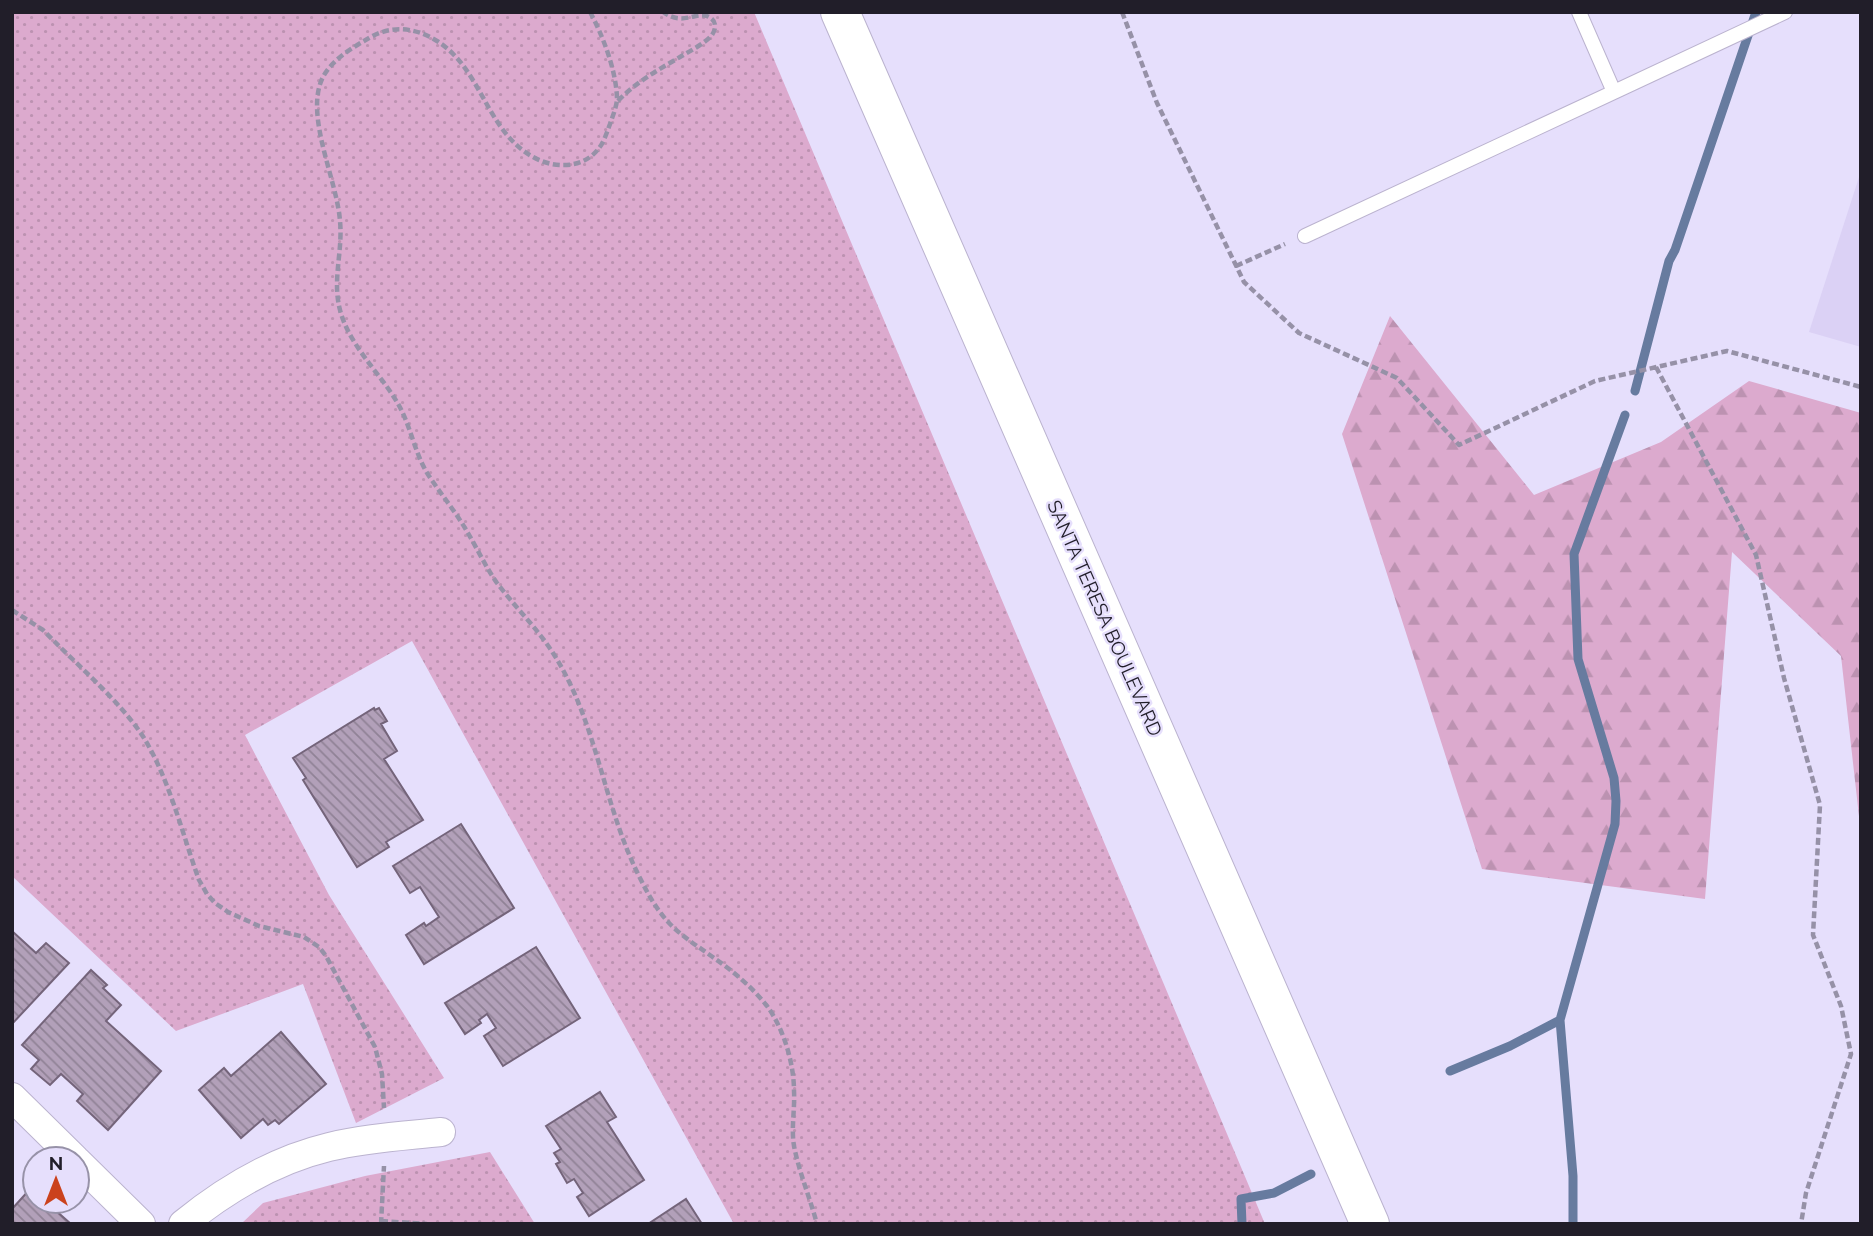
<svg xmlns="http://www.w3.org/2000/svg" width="1873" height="1236" viewBox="0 0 1873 1236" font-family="Raleway,sans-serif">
<defs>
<pattern id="grass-dots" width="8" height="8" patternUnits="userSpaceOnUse" patternTransform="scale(1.75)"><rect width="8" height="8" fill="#dcaace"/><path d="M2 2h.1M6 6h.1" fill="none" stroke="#bc92b1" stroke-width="1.8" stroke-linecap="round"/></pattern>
<pattern id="forest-firs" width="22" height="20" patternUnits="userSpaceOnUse" patternTransform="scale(1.75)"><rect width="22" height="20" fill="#dcaace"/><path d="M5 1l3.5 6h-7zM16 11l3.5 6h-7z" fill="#bc92b1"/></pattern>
<pattern id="building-back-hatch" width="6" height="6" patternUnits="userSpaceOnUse" patternTransform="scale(1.75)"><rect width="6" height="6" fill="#b2a0b9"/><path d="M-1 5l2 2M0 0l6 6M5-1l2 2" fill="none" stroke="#908296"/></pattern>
</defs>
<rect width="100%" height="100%" fill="#e6dffc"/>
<path fill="#dbd1f5" d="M1861,171V347L1809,332Z"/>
<path fill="url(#grass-dots)" d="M12,12H754L1265,1224H734L412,641L245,735L329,895L444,1078L356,1123L303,984L176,1031L12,876Z
M490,1152L535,1224H241L263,1203L365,1176Z"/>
<path fill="url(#forest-firs)" d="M1390,316L1534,495L1661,442L1749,381L1861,413V834L1841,656L1732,552L1705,899L1482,869L1342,434Z"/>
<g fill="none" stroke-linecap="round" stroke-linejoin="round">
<path stroke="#677b9f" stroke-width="9" d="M1635,391L1669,261L1675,250L1756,12
M1560,1020L1573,1176V1224
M1450,1071L1510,1046L1560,1020L1615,824L1616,801L1614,778L1578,659L1574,554L1625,415
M1242,1224L1241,1199L1274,1193L1311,1174"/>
</g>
<path fill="url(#building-back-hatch)" stroke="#74647a" stroke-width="2" d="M374,708L375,710L379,708L387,721L381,724L397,751L384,759L423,820L386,842L389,847L357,867L303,780L306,778L293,758Z
M461,824L514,908L424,964L406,935L424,923L426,926L439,917L420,887L410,893L393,866Z
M12,931L36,953L46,943L69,963L12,1024Z
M536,947L580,1018L503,1066L484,1036L496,1028L487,1014L479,1020L481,1023L465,1034L445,1003Z
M91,970L107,985L103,988L121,1005L106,1021L161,1071L108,1130L77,1101L83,1094L61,1074L50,1085L31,1069L39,1060L22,1045Z
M281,1032L326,1084L279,1124L275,1120L268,1125L263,1119L241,1138L199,1090L224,1068L231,1076Z
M600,1092L616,1117L607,1122L644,1180L589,1216L577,1197L583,1193L574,1179L567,1183L556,1164L560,1162L554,1153L561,1149L546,1126Z
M31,1188L35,1192V1201H45L71,1224H12V1209Z
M686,1199L702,1224H648Z"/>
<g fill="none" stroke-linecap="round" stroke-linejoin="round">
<defs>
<path id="service" d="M1614,92L1785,12
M1305,236L1614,92L1579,12"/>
<path id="minor" d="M12,1097L75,1159
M77,1161L141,1224
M183,1224C226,1189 275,1160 329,1147C366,1138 404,1136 441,1132"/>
<path id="secondary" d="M840,12L1370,1224"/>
</defs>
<use href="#service" stroke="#bbb3cf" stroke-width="16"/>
<use href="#minor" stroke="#bbb3cf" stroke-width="30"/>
<use href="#secondary" stroke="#bbb3cf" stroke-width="40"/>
<path stroke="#9691a7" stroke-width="4.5" stroke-dasharray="7 3.5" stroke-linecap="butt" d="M590,12C603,36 616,70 617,98C617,106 613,115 610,124C607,132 604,142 599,148C584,169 554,169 533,157C486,131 482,69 437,41C415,27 391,25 369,38C352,48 331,60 322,79C305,117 337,180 340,221C343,251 332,280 340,310C349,345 379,372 397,402C411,425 414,453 429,476C441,494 454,510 465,528C476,546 485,566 497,583C515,607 537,628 553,653C598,723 603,807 641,880C649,896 658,912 671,925C684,938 699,947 714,958C733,971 753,988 767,1006C784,1029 794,1064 794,1091C795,1109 791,1128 794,1146C799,1172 810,1198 817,1224
M1122,12L1157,103L1244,282L1299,333L1397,378L1459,445L1595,381L1727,351L1861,387
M618,101C636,82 658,70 680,57C690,51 704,44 712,35C716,29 717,21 709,17C696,10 684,27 663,12
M1236,266L1285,244
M1656,367L1756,555L1784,678L1820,805L1813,935L1841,1006L1851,1054L1806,1193L1801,1224
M12,610L43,630L55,642C84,671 122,704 144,738C170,781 182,833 199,880L207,894L215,903L228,912L259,926L304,937L319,947L326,956L375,1047L382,1074L384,1108
M381,1221L427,1224
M381,1224L384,1166"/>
<use href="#service" stroke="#fff" stroke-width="14"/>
<use href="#minor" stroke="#fff" stroke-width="28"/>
<use href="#secondary" stroke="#fff" stroke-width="38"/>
</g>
<g text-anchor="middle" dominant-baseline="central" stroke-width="5" stroke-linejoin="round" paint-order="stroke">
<g font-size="19" fill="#211e29" stroke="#e6dffc">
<text transform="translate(1105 618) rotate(66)">SANTA TERESA BOULEVARD</text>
</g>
</g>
<rect width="1873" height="1236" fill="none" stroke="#211e29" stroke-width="28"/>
<g transform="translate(56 1180)"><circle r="33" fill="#e6dffc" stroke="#9792a8" stroke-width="2"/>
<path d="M0-5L12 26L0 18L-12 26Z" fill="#cb421d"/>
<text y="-10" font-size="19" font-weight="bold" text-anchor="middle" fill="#211e29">N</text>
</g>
</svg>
